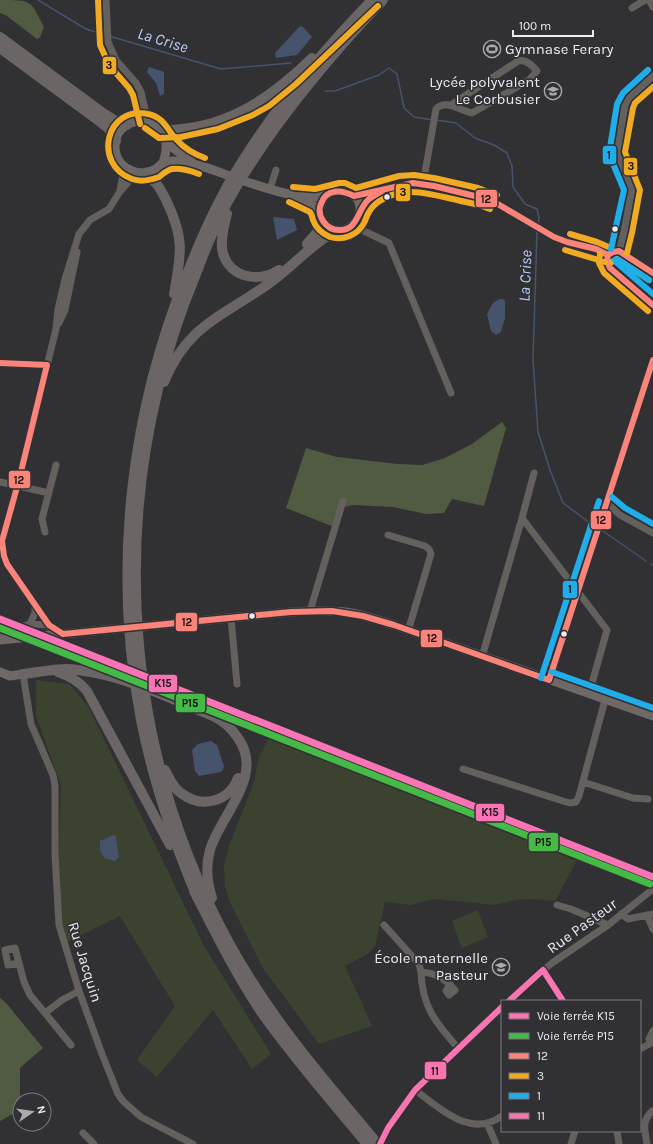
<svg xmlns="http://www.w3.org/2000/svg" width="653" height="1144" viewBox="0 0 653 1144" font-family="Karla,sans-serif">
<rect width="100%" height="100%" fill="#313134"/>
<path fill="#3b4330" d="M36,680L69,684L88,706L204,946L271,1054L252,1069L213,1010L157,1077L137,1060L175,1006L120,916L63,944L58,866L61,785L36,716Z
M269,738L577,860L555,901L533,899L515,900L494,905L437,899L425,901L411,905L385,902L375,946L369,953L345,966L372,1026L319,1044L263,968L229,900L225,885L224,866L228,849L254,782L259,757Z
M478,910L488,937L462,948L452,921Z"/>
<path fill="#505b41" d="M0,0C33,0 30,0 44,27L40,37L37,39L7,16L0,13Z
M502,422L506,428L484,506L452,499L444,513L426,514L393,507L353,505L339,508L334,527L286,508L306,448L337,457L398,464L422,465L445,458L472,444Z
M0,998L6,1003L43,1048L20,1068V1110L0,1121Z"/>
<path fill="#46536c" d="M300,26L303,27L312,37L297,55L276,58L275,53Z
M149,67L164,72V94L160,96L156,83L147,72Z
M273,217L294,219L297,230L277,240Z
M499,299H503L505,301V318L501,332L496,335L491,331L487,314L493,303Z
M211,741L217,745L224,766L223,770L221,772L199,776L195,771L192,750L198,744Z
M113,835L116,836L117,846L119,857L115,861L104,858L100,850V841Z"/>
<g fill="none" stroke-linecap="round" stroke-linejoin="round">
<path stroke="#46536c" stroke-width="1.5" d="M38,0L86,29L106,35
M109,36L221,69L291,63
M325,91H335L379,75L389,68L397,74L404,108L414,117L433,120
M436,120L456,123L475,138L494,145L507,153L512,166L513,187L525,204L537,209L539,217L538,225
M537,231L533,360L538,432L550,470L563,503L594,526
M603,531L646,561
M651,564L653,565"/>
<path stroke="#64605e" stroke-width="7" d="M106,0L108,42L116,60L136,83L141,92L148,122
M649,0L653,7
M632,8L645,0
M134,121L141,94
M423,184L436,109C446,98 460,111 472,113L529,80L537,71C532,65 526,59 518,61L451,105
M270,189L276,170
M120,190L123,175L122,164
M354,196L406,184L413,183L434,186L491,200L554,237L567,242L596,249L608,255
M360,210L367,200L380,192
M351,227L364,231L389,243L451,393
M619,251L624,232L632,189L617,153L625,105L629,98L653,76
M608,255L607,261L610,268L653,305
M608,255L613,252L619,251L653,273
M59,323L65,310L77,252
M0,363L47,365
M0,482L49,493
M607,503L620,515L653,533
M522,518L534,473
M45,532L42,519L56,465
M388,535L425,546L429,549L431,554L408,631
M310,611L343,501
M231,618L237,684
M30,624L49,625V627
M0,633L30,624L35,613V605
M63,634L49,625L43,617L7,564L4,556L2,541L14,495L19,480L56,329L58,309L65,279L79,234L90,220L109,209L119,193L137,172
M482,657L522,518L607,630L589,694
M23,674L31,724L53,775L55,786V854L59,925L79,991L102,1054L118,1094L123,1101L141,1117L193,1144
M549,680L653,360
M463,769L563,801L570,803L576,802L579,796L605,700
M583,782L633,798L648,799
M557,905L571,909L608,925
M621,914L628,919L653,914
M647,915L653,929
M384,925L419,964L421,972C436,973 445,979 455,990L449,995L446,991L450,984
M19,963L8,965L5,950L15,948L24,982L30,995L45,1013
M543,970L563,1001
M421,972C422,1007 436,1023 458,1048
M509,1001L552,963L608,925L653,889
M650,1043L649,1039L653,1031
M71,1045L45,1013L62,1000L79,991
M640,1049L653,1042
M415,1090C440,1108 470,1139 502,1116
M487,1123L496,1144
M617,1131L619,1144
M83,1133L94,1144
M380,1144L388,1128L415,1090L502,1007
M571,1144L575,1131
M647,1144C645,1130 641,1122 652,1111"/>
<path stroke="#6e6867" stroke-width="9" d="M166,140L173,148L192,162
M163,163C182,106 105,111 116,154C118,162 125,168 132,171C140,174 149,173 156,169C158,167 160,165 163,163C171,159 181,162 189,163C210,167 230,177 250,183C262,187 275,191 288,194C293,196 300,197 305,200C311,202 315,207 319,211
M300,196C306,196 313,198 319,196C330,194 339,186 351,193C375,209 346,245 325,224C316,215 319,203 327,194
M0,640L291,612C309,611 327,610 345,612C361,614 378,620 394,625L653,716
M0,672L10,676L23,674"/>
<path stroke="#6b6565" stroke-width="10" d="M0,37L103,113L114,120L127,125
M0,48L99,121L108,128L116,141
M161,130C223,131 269,100 312,58
M139,173C157,180 159,186 167,202C185,240 181,254 174,294
M227,214C224,225 221,236 222,248C226,277 257,284 279,270
M307,244L319,230L322,220
M164,382C189,321 228,315 275,279C297,262 313,243 337,230
M58,672C70,676 79,681 87,691L170,845
M23,674C41,672 60,667 78,670C123,675 172,699 213,716C224,721 232,729 238,738C265,776 221,814 210,850C205,867 207,882 212,898
M165,770C169,778 173,788 181,793C201,809 229,802 238,778
M194,891C216,934 237,977 264,1016C296,1061 332,1102 367,1144
M197,897C173,840 153,781 141,720C112,569 130,411 189,269C200,241 213,212 228,185C267,117 318,56 372,0
M378,1144C324,1080 270,1018 229,943C117,737 106,490 196,274C205,250 215,226 227,203C268,129 325,61 383,0"/>
<defs>
<path id="bus-1" d="M354,196L413,183L434,186L491,200L554,237L567,242L596,249L608,255
M354,196C342,190 326,188 321,204C318,210 320,216 323,221C327,227 332,230 339,230C357,231 357,212 367,201C371,197 377,194 382,191
M608,255L607,261L610,268L653,305
M608,255L613,252L619,251L653,273
M0,363L47,365
M47,365L19,480L2,541L4,556L7,564L49,625L63,634
M63,634L291,612L332,611L363,616L394,625L549,680
M549,680L653,360"/>
<path id="bus-2" d="M98,0L100,45L109,65L129,88L133,95L140,124
M145,128L159,138L181,137L218,129L253,115L269,106L296,84L378,6
M199,174C191,171 181,168 172,169C167,170 163,174 159,177C151,180 140,182 132,179C92,164 106,105 148,114C164,117 167,130 177,140C184,148 194,154 205,158
M293,187L315,189L339,183H345L356,188L399,176L414,175L434,178L478,188L497,195
M289,202L310,212C312,215 312,216 313,220C316,228 323,234 330,237C343,241 358,235 364,223C366,219 367,215 369,212C372,206 379,201 385,198C408,186 434,195 457,200C468,203 479,204 490,209
M570,234L597,242L611,248
M565,250L605,262
M627,253L632,233L640,190L625,152L633,108L635,103L653,87
M600,254L599,263L604,273L648,311
M612,262L617,259L649,280"/>
<path id="bus-3" d="M611,249L624,190L609,154L617,104L623,93L648,70
M649,280L617,259L615,260L617,263L653,294
M612,497L625,508L653,524
M552,672L653,708
M541,678L599,501"/>
<path id="bus-4" d="M543,970L563,1001
M509,1001L543,970
M380,1144L388,1128L415,1090L502,1007"/>
</defs>
<use href="#bus-1" stroke="#303035" stroke-width="9"/>
<use href="#bus-2" stroke="#303035" stroke-width="9"/>
<use href="#bus-3" stroke="#303035" stroke-width="9"/>
<use href="#bus-4" stroke="#303035" stroke-width="9"/>
<use href="#bus-1" stroke="#fa837a" stroke-width="6"/>
<use href="#bus-2" stroke="#f1ab22" stroke-width="6"/>
<use href="#bus-3" stroke="#20aeea" stroke-width="6"/>
<use href="#bus-4" stroke="#f776b0" stroke-width="6"/>
<defs>
<path id="rail-1" d="M0,619L653,877"/>
<path id="rail-2" d="M0,628L650,884"/>
</defs>
<use href="#rail-1" stroke="#303035" stroke-width="10"/>
<use href="#rail-2" stroke="#303035" stroke-width="10"/>
<use href="#rail-1" stroke="#f973b5" stroke-width="7"/>
<use href="#rail-2" stroke="#46ba46" stroke-width="7"/>
</g>
<defs>
<symbol id="stadium-ring" viewBox="-11 -11 22 22"><circle r="9.5" fill="#303035" stroke="#ababae" stroke-width="1.5"/><path d="M0-5a6.5 5 0 1 0 0 10a6.5 5 0 1 0 0-10ZM-3.5-1.8h7v3.6h-7Z" fill="#ababae"/></symbol>
<symbol id="school-ring" viewBox="-11 -11 22 22"><circle r="9.5" fill="#303035" stroke="#ababae" stroke-width="1.5"/><path d="M0-5L7-2L0 1L-7-2ZM-4 1L0 2.5L4 1V4Q0 6-4 4Z" fill="#ababae"/></symbol>
</defs>
<g fill-rule="evenodd">
<use href="#stadium-ring" x="482" y="39" width="20" height="20"/>
<use href="#school-ring" x="543" y="81" width="20" height="20"/>
<use href="#school-ring" x="491" y="957" width="20" height="20"/>
</g>
<g fill="#ececef" stroke="#303035" stroke-width="1.5">
<circle cx="387" cy="197" r="3.5"/>
<circle cx="615" cy="229" r="3.5"/>
<circle cx="252" cy="616" r="3.5"/>
<circle cx="564" cy="634" r="3.5"/>
</g>
<g text-anchor="middle" dominant-baseline="central" stroke-width="3.5" stroke-linejoin="round" paint-order="stroke">
<g font-size="15" fill="#ececef" stroke="#303035" text-anchor="end">
<text x="505" y="49" text-anchor="start">Gymnase Ferary</text>
<text x="540" y="82">Lycée polyvalent<tspan x="540" dy="17">Le Corbusier</tspan></text>
<text x="488" y="958">École maternelle<tspan x="488" dy="17">Pasteur</tspan></text>
</g>
<g font-size="15" fill="#ececef" stroke="#303035">
<text transform="translate(582 926) rotate(-36)">Rue Pasteur</text>
<text transform="translate(85 962) rotate(73)">Rue Jacquin</text>
</g>
<g font-size="16" font-style="italic" fill="#b7cdf6" stroke="#303035">
<text transform="translate(163 40) rotate(17)">La Crise</text>
<text transform="translate(525 276) rotate(-88)">La Crise</text>
</g>
</g>
<g stroke="#303035" stroke-width="1.5">
<rect x="102" y="56" width="15" height="19" rx="4" fill="#f1ab22"/>
<rect x="602" y="145" width="15" height="20" rx="4" fill="#20aeea"/>
<rect x="623" y="157" width="15" height="19" rx="4" fill="#f1ab22"/>
<rect x="395" y="183" width="16" height="19" rx="4" fill="#f1ab22"/>
<rect x="475" y="189" width="23" height="19" rx="4" fill="#fa837a"/>
<rect x="8" y="470" width="23" height="19" rx="4" fill="#fa837a"/>
<rect x="590" y="510" width="22" height="20" rx="4" fill="#fa837a"/>
<rect x="562" y="580" width="16" height="19" rx="4" fill="#20aeea"/>
<rect x="175" y="612" width="23" height="20" rx="4" fill="#fa837a"/>
<rect x="420" y="629" width="23" height="19" rx="4" fill="#fa837a"/>
<rect x="148" y="674" width="30" height="19" rx="4" fill="#f973b5"/>
<rect x="175" y="693" width="31" height="20" rx="4" fill="#46ba46"/>
<rect x="475" y="803" width="30" height="19" rx="4" fill="#f973b5"/>
<rect x="528" y="832" width="31" height="20" rx="4" fill="#46ba46"/>
<rect x="424" y="1061" width="23" height="19" rx="4" fill="#f776b0"/>
</g>
<g font-size="11" text-anchor="middle" font-weight="bold" fill="#111">
<text x="109" y="69">3</text>
<text x="609" y="159">1</text>
<text x="631" y="170">3</text>
<text x="403" y="196">3</text>
<text x="486" y="203">12</text>
<text x="19" y="484">12</text>
<text x="601" y="524">12</text>
<text x="570" y="593">1</text>
<text x="187" y="626">12</text>
<text x="432" y="642">12</text>
<text x="163" y="687">K15</text>
<text x="190" y="707">P15</text>
<text x="490" y="816">K15</text>
<text x="543" y="846">P15</text>
<text x="435" y="1075">11</text>
</g>
<rect x="501" y="1000" width="140" height="132" fill="#303035" stroke="#7b7b7f"/>
<rect x="509" y="1013" width="20" height="6" fill="#f973b5" stroke="#7b7b7f"/>
<text x="537" y="1020" font-size="12" fill="#ececef">Voie ferrée K15</text>
<rect x="509" y="1033" width="20" height="6" fill="#46ba46" stroke="#7b7b7f"/>
<text x="537" y="1040" font-size="12" fill="#ececef">Voie ferrée P15</text>
<rect x="509" y="1053" width="20" height="6" fill="#fa837a" stroke="#7b7b7f"/>
<text x="537" y="1060" font-size="12" fill="#ececef">12</text>
<rect x="509" y="1073" width="20" height="6" fill="#f1ab22" stroke="#7b7b7f"/>
<text x="537" y="1080" font-size="12" fill="#ececef">3</text>
<rect x="509" y="1093" width="20" height="6" fill="#20aeea" stroke="#7b7b7f"/>
<text x="537" y="1100" font-size="12" fill="#ececef">1</text>
<rect x="509" y="1113" width="20" height="6" fill="#f776b0" stroke="#7b7b7f"/>
<text x="537" y="1120" font-size="12" fill="#ececef">11</text>
<g transform="translate(32 1112) rotate(77)"><circle r="19" fill="#303035" stroke="#7b7b7f"/>
<path d="M0-3L7 15L0 10L-7 15Z" fill="#ababae"/>
<text y="-6" font-size="11" font-weight="bold" text-anchor="middle" fill="#ececef">N</text>
</g>
<path d="M513 30v6h80v-6" fill="none" stroke="#ececef" stroke-width="2"/>
<text x="519" y="30" font-size="12" fill="#ececef" stroke="#303035" stroke-width="3" paint-order="stroke">100 m</text>
</svg>
